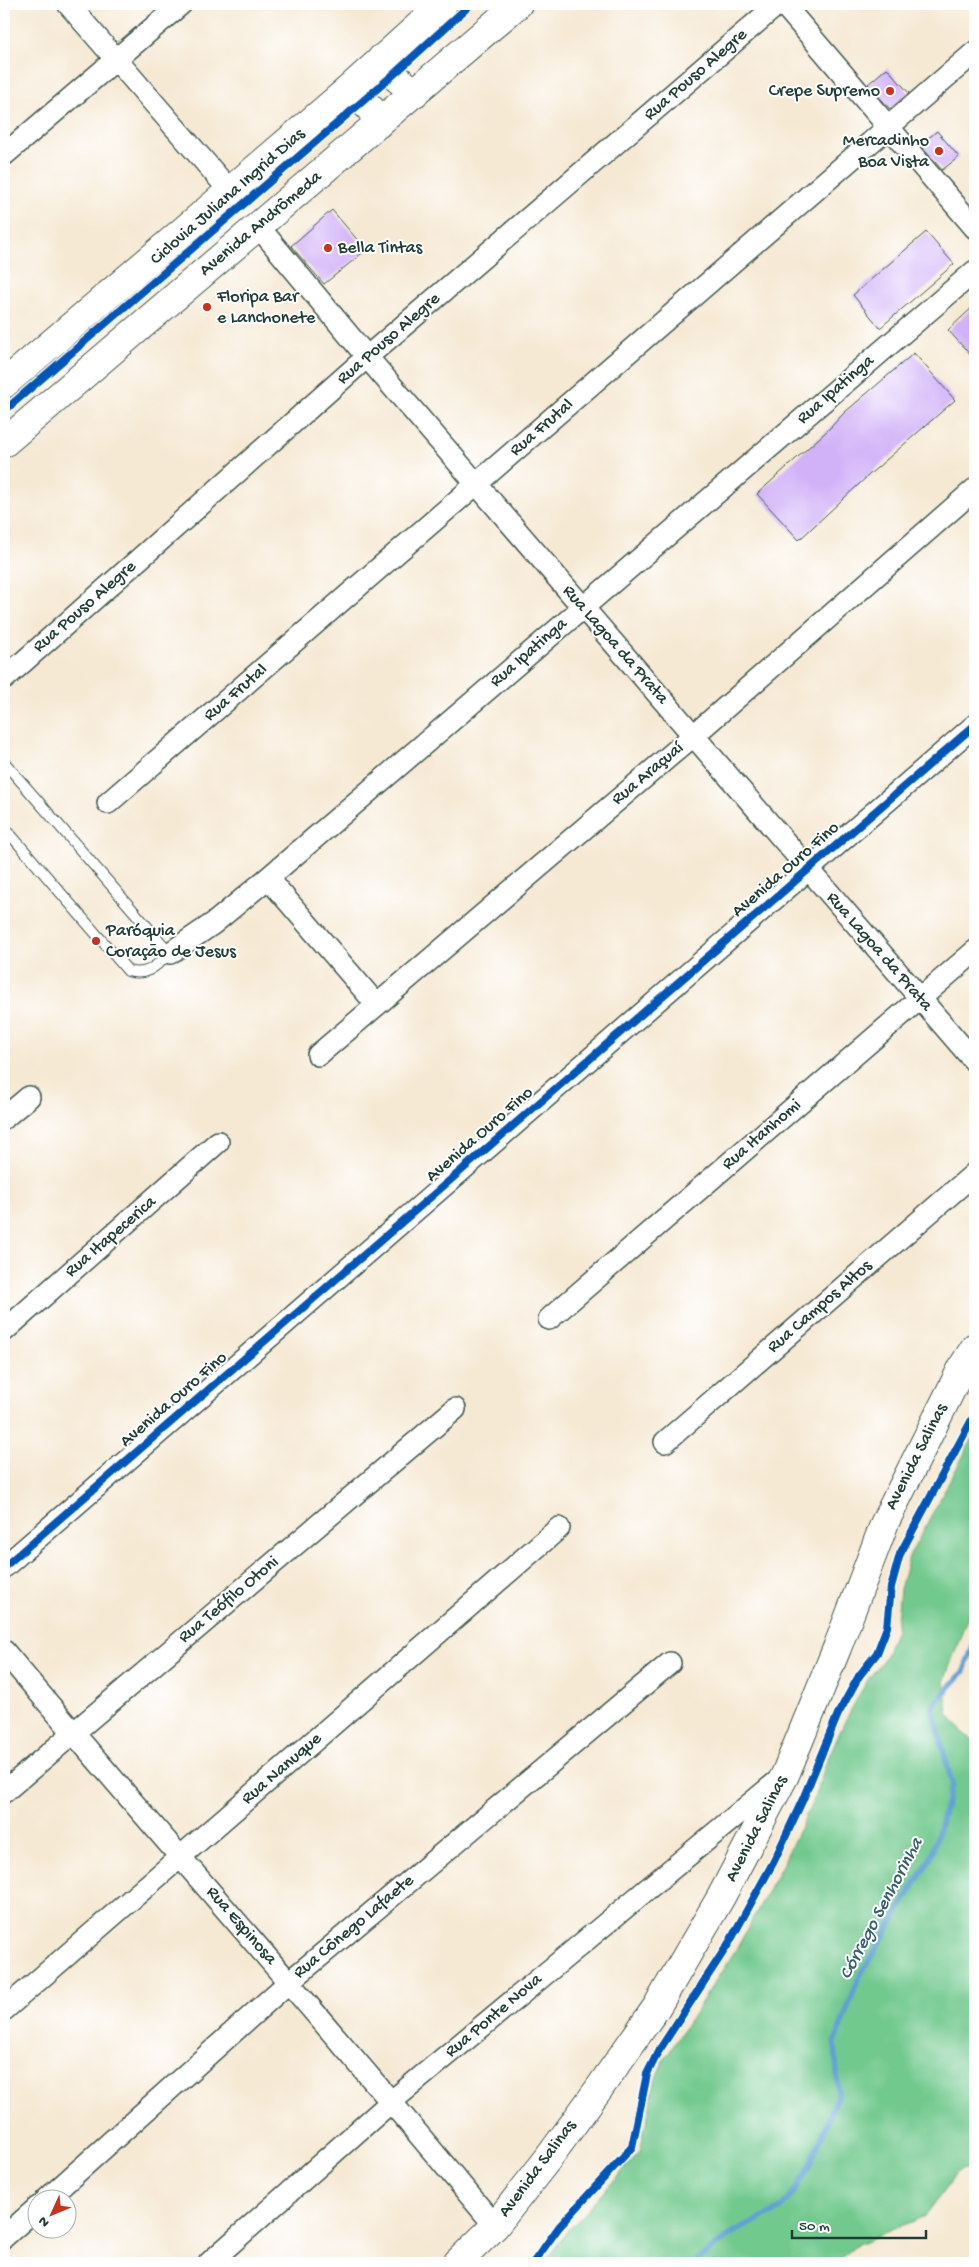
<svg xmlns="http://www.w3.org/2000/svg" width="979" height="2267" viewBox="0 0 979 2267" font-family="'Gochi Hand',sans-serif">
<rect width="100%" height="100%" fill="#fff"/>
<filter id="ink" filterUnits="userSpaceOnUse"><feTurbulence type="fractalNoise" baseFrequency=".02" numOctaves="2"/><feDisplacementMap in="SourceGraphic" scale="10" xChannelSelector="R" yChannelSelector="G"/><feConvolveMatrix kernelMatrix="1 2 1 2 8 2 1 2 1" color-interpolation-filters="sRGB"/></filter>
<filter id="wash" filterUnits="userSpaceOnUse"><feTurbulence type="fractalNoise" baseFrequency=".0096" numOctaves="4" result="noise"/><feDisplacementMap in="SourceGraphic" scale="20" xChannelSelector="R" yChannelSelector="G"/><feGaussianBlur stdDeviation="1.12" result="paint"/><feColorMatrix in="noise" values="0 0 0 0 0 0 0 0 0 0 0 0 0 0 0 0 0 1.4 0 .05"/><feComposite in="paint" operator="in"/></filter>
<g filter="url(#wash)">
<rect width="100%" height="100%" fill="#f6e9d4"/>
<path fill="#72c98e" stroke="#488361" d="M975,1434V1596L944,1682L948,1713L964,1734L975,1741V2166L957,2173L925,2216L858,2244L835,2263H544L566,2233L640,2152L656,2077L666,2056L737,1948L782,1865L812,1803L828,1758L846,1719L867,1681L885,1657L896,1629L900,1589L909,1557Z"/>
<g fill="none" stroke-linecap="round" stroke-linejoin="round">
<path stroke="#61a0d3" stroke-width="5.5" d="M694,2263L734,2232L781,2209L805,2175L827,2124L838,2093L835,2042L859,1977L931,1857L952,1784L932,1707L964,1671L975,1641"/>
</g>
<g id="blocks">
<path fill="#d1b2f8" d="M887,68L909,93L890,109L868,84Z
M937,131L959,157L942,170L920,145Z
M332,210L366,250L324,284L291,246Z
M926,232L954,264L880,328L853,295Z
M975,305V360L948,330Z
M914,353L955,400L870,474L799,540L757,494L829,429L844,413Z"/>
</g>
</g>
<g filter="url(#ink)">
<use href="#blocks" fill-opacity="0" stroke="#3f574c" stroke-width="1"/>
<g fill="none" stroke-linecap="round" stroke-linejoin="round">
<defs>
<path id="lane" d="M4,762L170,953C157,965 147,977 128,971L4,827"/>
<path id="street" d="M68,4L230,191
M783,4L975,228
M4,155L181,4
M258,226L367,357L975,1062
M4,679L367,357L778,4
M108,803L975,52
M268,878L377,1005
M170,953L214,923L268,878L975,271
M318,1055L693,736L975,489
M4,1118L29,1097
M549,1319L975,951
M4,1331L218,1142
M665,1442L975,1173
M4,1567L975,725
M4,1651C166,1844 335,2031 495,2226
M4,1792L455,1409
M4,2010L559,1528
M46,2200L289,1982L670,1663
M4,2237L38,2207
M209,2263L392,2101L779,1780"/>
<path id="secondary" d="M382,58L393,75L415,93
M349,89L371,109L378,124
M4,384L349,89L443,4
M4,443L518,4
M457,2263L495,2226L547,2160L598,2090L656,2008L721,1897L785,1775L837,1648L885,1522L963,1366L975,1347"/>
</defs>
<use href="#lane" stroke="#3f574c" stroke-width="12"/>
<use href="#street" stroke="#3f574c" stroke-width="24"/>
<use href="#secondary" stroke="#3f574c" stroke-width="30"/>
<use href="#lane" stroke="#fff" stroke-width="10"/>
<use href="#street" stroke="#fff" stroke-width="21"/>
<use href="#secondary" stroke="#fff" stroke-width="28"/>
<defs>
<path id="cycleway" d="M4,411L393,75L471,4
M4,1567L975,725
M533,2263L559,2227L632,2147L647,2074L658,2052L729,1943L774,1861L803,1799L838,1714L859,1676L877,1653L887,1627L891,1587L900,1554L975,1414"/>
</defs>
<use href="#cycleway" stroke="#fff" stroke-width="11"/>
<use href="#cycleway" stroke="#0057b8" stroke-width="8"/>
</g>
</g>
<g fill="#c8321e" stroke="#fff" stroke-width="2">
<circle cx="890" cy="91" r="5"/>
<circle cx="939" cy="151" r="5"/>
<circle cx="328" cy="248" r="5"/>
<circle cx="207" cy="307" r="5"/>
<circle cx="96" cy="941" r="5"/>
</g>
<g text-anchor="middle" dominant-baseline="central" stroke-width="4" stroke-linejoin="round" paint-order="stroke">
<g font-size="18" fill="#1f3d34" stroke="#fff">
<text transform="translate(696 75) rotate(-41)">Rua Pouso Alegre</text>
<text transform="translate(228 197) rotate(-41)">Ciclovia Juliana Ingrid Dias</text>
<text transform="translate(261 224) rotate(-40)">Avenida Andrômeda</text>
<text transform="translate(389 339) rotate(-41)">Rua Pouso Alegre</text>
<text transform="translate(836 390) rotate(-41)">Rua Ipatinga</text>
<text transform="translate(542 428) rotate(-41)">Rua Frutal</text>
<text transform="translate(85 607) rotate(-41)">Rua Pouso Alegre</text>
<text transform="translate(615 645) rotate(49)">Rua Lagoa da Prata</text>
<text transform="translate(529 653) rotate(-41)">Rua Ipatinga</text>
<text transform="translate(236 693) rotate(-41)">Rua Frutal</text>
<text transform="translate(648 774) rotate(-40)">Rua Araçuaí</text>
<text transform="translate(786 870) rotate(-41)">Avenida Ouro Fino</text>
<text transform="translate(879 952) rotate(49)">Rua Lagoa da Prata</text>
<text transform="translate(480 1135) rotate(-41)">Avenida Ouro Fino</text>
<text transform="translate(762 1135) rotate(-41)">Rua Itanhomi</text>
<text transform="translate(111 1237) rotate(-41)">Rua Itapecerica</text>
<text transform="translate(820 1307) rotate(-41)">Rua Campos Altos</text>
<text transform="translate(174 1400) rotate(-41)">Avenida Ouro Fino</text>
<text transform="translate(917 1457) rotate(-63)">Avenida Salinas</text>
<text transform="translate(229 1600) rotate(-40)">Rua Teófilo Otoni</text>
<text transform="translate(282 1769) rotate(-41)">Rua Nanuque</text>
<text transform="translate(757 1829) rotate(-63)">Avenida Salinas</text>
<text transform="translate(241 1926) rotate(49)">Rua Espinosa</text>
<text transform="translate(354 1927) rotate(-40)">Rua Cônego Lafaete</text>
<text transform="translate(494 2016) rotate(-40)">Rua Ponte Nova</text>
<text transform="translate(538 2169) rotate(-53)">Avenida Salinas</text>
</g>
<g font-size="18" fill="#1f3d34" stroke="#fff" text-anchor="start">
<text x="880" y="91" text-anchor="end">Crepe Supremo</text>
<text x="929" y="141" text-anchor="end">Mercadinho<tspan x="929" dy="21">Boa Vista</tspan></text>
<text x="338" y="248">Bella Tintas</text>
<text x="217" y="297">Floripa Bar<tspan x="217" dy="21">e Lanchonete</tspan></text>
<text x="106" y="931">Paróquia<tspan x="106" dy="21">Coração de Jesus</tspan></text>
</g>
<g font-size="19" font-style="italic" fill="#36606c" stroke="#fff">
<text transform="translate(882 1909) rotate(-62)">Córrego Senhorinha</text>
</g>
</g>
<rect width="979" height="2267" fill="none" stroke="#fff" stroke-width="20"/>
<g transform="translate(52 2214) rotate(226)"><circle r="24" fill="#ffffff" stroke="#a5b1ae"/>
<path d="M0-4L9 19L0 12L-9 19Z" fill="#c8321e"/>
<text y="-8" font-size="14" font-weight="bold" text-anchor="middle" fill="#1f3d34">N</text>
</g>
<path d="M792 2230v8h134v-8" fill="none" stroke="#1f3d34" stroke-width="2.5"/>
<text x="799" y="2230" font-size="15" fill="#1f3d34" stroke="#ffffff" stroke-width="4" paint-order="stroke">50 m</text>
</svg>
